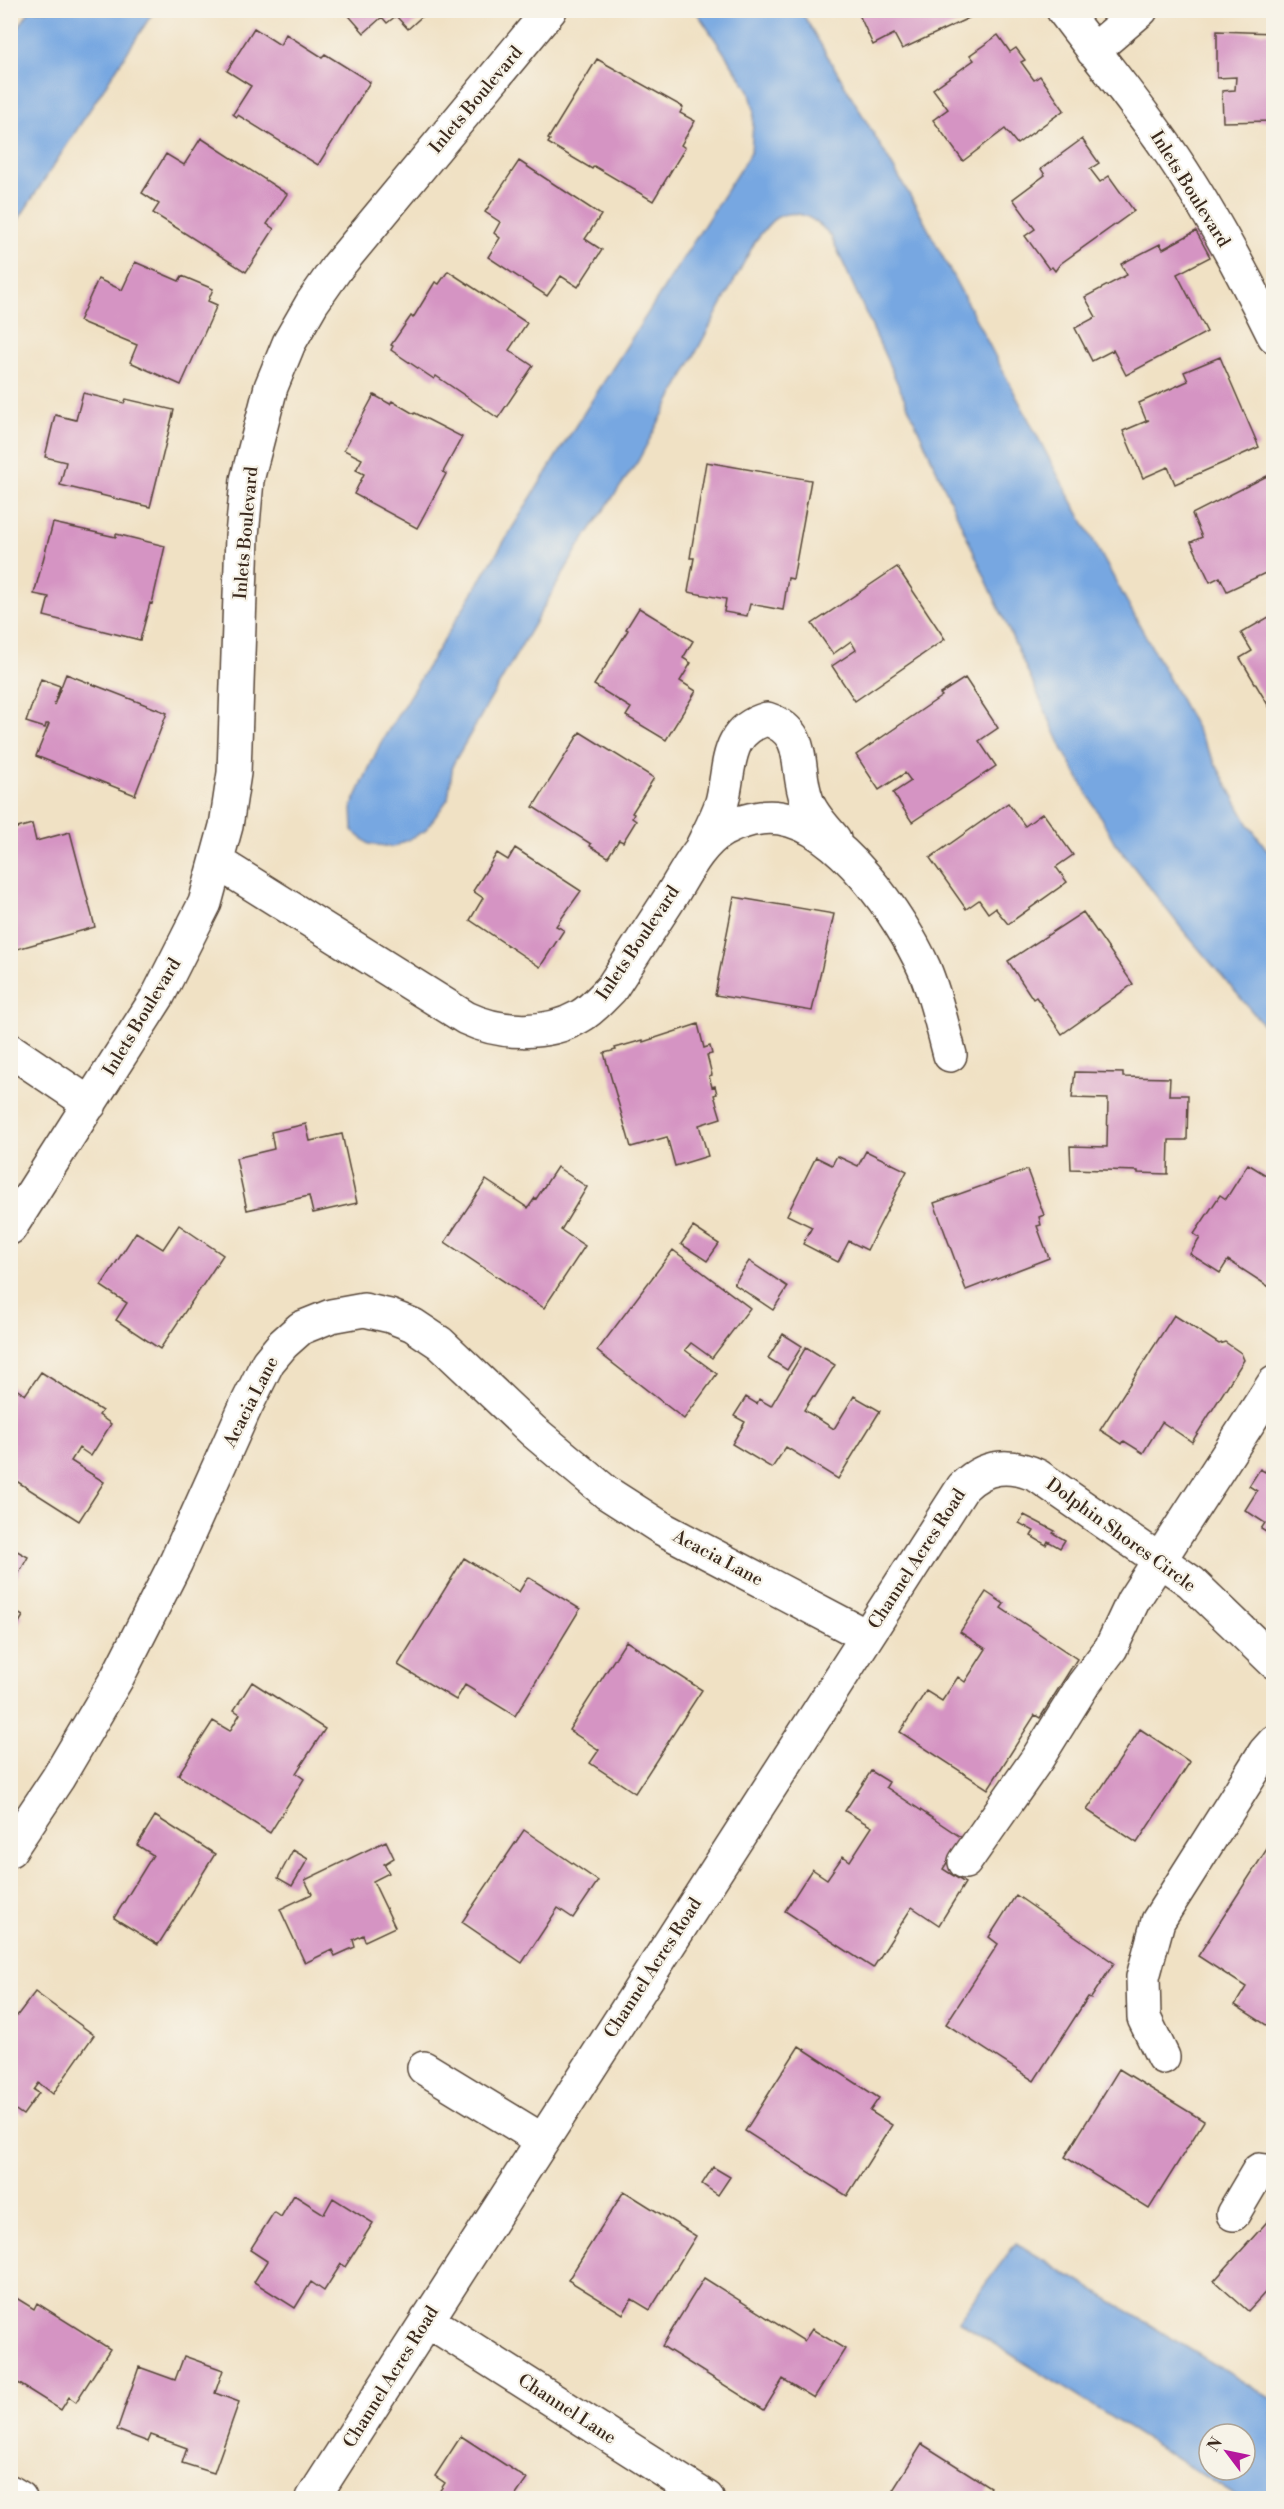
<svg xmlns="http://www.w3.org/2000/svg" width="1284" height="2509" viewBox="0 0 1284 2509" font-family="'Libre Bodoni',serif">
<rect width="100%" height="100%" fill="#f7f3e8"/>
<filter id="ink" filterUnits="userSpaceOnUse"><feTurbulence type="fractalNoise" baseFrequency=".0167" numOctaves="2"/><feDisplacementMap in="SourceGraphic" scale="12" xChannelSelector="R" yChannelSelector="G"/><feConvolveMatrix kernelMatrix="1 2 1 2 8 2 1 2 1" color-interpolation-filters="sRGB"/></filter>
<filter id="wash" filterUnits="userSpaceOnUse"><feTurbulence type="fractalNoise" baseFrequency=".008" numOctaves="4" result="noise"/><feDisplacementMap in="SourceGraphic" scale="24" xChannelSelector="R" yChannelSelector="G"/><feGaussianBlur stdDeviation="1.35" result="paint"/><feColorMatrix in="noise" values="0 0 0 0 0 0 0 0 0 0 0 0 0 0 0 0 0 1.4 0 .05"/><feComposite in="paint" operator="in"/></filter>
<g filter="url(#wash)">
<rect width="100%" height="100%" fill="#f0e1c4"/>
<path fill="#77a7e1" stroke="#596880" stroke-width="1.5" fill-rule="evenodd" d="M30,10L154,11L11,231V39Z
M696,11H801L915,204L1062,483L1249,825L1273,858V1036L1182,929L1115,843L1063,750L831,236C817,220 798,206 776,218C769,222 762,233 756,240L638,461L579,546L453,764L448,799L425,831L394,847L369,844L353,831L352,806L380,744L557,455L751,152L754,109L749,90Z
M1016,2243L1273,2400V2498H1239L958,2321ZM1209,2434H1245V2470H1209Z"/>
<g id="blocks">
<path fill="#d594c3" d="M344,10H429L408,29L396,16L387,23L382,17L364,33Z
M857,10H986L902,49L894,34L873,45Z
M254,28L280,45L286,34L322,57L325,54L370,82L318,165L238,115L237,117L233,114L251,86L227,71Z
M1217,31L1274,33V121L1223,122L1222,91L1235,90L1236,77L1217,78Z
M998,35L1010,52L1016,48L1025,60L1021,62L1034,80L1040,76L1064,110L1017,144L1005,129L963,161L933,120L948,109L933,89L974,60L970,55Z
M597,59L683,107L680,113L695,121L681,145L685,148L653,201L594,166L592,169L548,143L550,140L548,139Z
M201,138L287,194L267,224L274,229L246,272L153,213L159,204L142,193L166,154L184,165Z
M1082,139L1099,163L1090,169L1100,182L1109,176L1134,211L1060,264L1055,271L1052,267L1049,269L1025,236L1035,229L1013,199L1045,175L1041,169Z
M519,161L601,215L585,239L602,250L578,287L561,276L547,296L488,257L500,238L494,233L500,222L485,212Z
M1196,231L1210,257L1177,274L1207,332L1126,375L1113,350L1092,361L1075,328L1096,317L1085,297L1127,275L1121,264L1160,244L1163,249Z
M135,262L179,281L182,276L213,289L208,301L217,305L181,385L130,362L137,345L79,321L98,279L122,290Z
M448,271L527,323L509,350L533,366L498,418L436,376L434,379L391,350L393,346L391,345L411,316L413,318L435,282L439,284Z
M1220,357L1259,447L1175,484L1168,467L1143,478L1123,431L1149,420H1146L1139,403L1188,381L1184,372Z
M83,393L124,403L126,399L174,410L150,507L60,485L66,462L45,457L55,415L76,420Z
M374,395L390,404L392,401L414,414L415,413L462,437L443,472L446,474L417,528L354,494L364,474L356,470L362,459L344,450Z
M706,462L811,480L793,579L788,578L783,610L750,604L747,616L724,612L726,599L688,592L694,558H690Z
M1267,476L1274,490V569L1227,591L1220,577L1210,582L1191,542L1202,537L1192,514Z
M53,523L116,537V534L165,546L152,604L150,603L140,640L44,616L49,597L34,594Z
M897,567L945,639L855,701L832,666L856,650L851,641L833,654L812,624Z
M639,608L693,641L683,658L691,663L680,681L696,691L666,740L626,716L631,708L594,685L628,630L626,629Z
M1274,614V715L1240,658L1252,651L1241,633Z
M66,674L167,713L135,795L36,756L49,724H46L45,728L26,722L41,679L60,686L54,705Z
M965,678L998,728L979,741L996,766L912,822L893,793L911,781L905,773L879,790L856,755L942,696L940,694Z
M580,732L654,778L632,813L634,814L632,818L636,821L623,842L619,840L608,857L590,846L591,844L533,807Z
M1008,803L1025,826L1043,813L1073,855L1056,867L1067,882L1008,924L995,908L988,913L979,900L966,909L930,858Z
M32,824L36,841L70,832L95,927L10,951V830Z
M515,848L581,891L556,926L564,930L540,967L470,920L483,898L473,891L497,853L508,860Z
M734,897L834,914L812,1011L715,995Z
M1083,912L1133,984L1062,1034L1036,997L1033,999L1008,961Z
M698,1024L704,1048L710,1046L712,1054L707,1055L712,1075L709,1076L712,1087L715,1086L717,1094L714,1095L721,1118L699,1125L708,1156L675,1166L667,1137L631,1147L604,1053L616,1050L615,1048L643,1040V1042Z
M1075,1072L1123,1073V1077L1170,1078L1169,1095H1188L1187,1140H1169L1168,1174L1138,1173V1171L1071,1169L1070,1146L1107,1147L1108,1099L1072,1098Z
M306,1124L310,1141L342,1134L357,1203L313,1213L309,1196L247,1210L236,1158L274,1149L271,1132Z
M866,1151L907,1171L867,1250L849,1241L838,1262L803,1244L812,1227L787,1215L816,1157L832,1165L837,1156L858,1166Z
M1248,1164L1274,1180V1290L1228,1260L1220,1273L1190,1254L1200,1238L1194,1234L1220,1195L1226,1199Z
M557,1167L587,1187L561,1230L585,1246L544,1308L445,1242L486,1180L528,1208L535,1198L536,1199Z
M1027,1170L1044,1215L1039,1217L1041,1225L1037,1226L1049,1258L966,1290L934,1203Z
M179,1225L223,1255L160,1349L116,1320L127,1303L101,1286L136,1232L163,1249Z
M693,1227L719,1244L707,1261L681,1244Z
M673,1250L750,1308L712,1358L691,1343L685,1350L717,1374L684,1419L597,1351Z
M749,1261L788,1287L773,1310L734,1284Z
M1174,1315L1219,1344L1225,1342L1241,1353L1244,1360L1192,1442L1162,1422L1143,1453L1124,1441L1122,1444L1100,1430Z
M783,1334L802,1346L787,1370L768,1358Z
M806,1347L835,1365L815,1397L813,1396L804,1410L834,1429L854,1396L880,1411L838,1479L786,1447L772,1468L732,1444L745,1422L734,1416L746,1397L757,1404L759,1399L771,1406Z
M41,1372L102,1411L99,1415L111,1424L91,1456L79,1448L71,1461L104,1482L79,1521L10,1477V1385L25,1395Z
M1274,1459V1537L1261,1529L1265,1523L1245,1510L1257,1491L1249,1486L1260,1469L1265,1472Z
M1024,1515L1055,1531L1053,1533L1065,1540L1060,1548L1048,1541L1046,1545L1031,1536L1034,1531L1019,1523Z
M10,1547L28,1557L10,1589Z
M464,1558L519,1592L528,1577L580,1609L515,1716L465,1685L456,1700L398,1665Z
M986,1592L1004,1604L1001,1608L1077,1659L1040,1718L1035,1715L988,1789L900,1732L926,1691L942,1701L958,1677L965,1682L986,1649L960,1632Z
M10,1609L23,1616L10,1638Z
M626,1641L702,1690L635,1793L590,1763L599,1750L569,1730Z
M252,1682L325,1729L296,1773L304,1779L270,1833L178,1775L213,1721L230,1731L240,1714L234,1710Z
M1140,1729L1190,1762L1137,1843L1087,1810Z
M871,1771L889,1782L886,1787L962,1838L943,1869L965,1883L939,1925L912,1907L873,1968L785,1911L812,1869L827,1879L843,1856L850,1861L872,1827L845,1811Z
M155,1816L215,1854L158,1945L114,1918L153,1855L137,1845Z
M524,1830L598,1881L573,1918L558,1908L522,1963L462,1922Z
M1274,1838V2030L1235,2005L1246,1987L1198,1956Z
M386,1841L394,1858L384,1864L389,1873L373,1881L395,1927L365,1941L363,1935L353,1940L355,1947L335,1956L332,1950L305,1963L280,1909L312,1894L305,1880Z
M293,1850L308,1859L292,1886L278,1878Z
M1016,1895L1114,1963L1091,1998L1088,1997L1034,2081L946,2024L998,1944L989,1937Z
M35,1992L94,2035L53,2094L39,2083L34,2090L39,2093L23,2115L10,2106V2025Z
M799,2046L879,2098L870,2111L892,2125L847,2196L745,2131Z
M1119,2069L1204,2121L1149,2209L1065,2157Z
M713,2167L730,2177L718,2195L702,2184Z
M624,2191L696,2236L650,2310L632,2299L623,2314L568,2280Z
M294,2195L324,2214L333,2198L373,2223L345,2267L341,2264L324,2291L311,2282L295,2308L254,2282L267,2261L250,2250L274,2212L281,2217Z
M1274,2214V2283L1248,2311L1214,2281Z
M704,2278L804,2341L812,2329L845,2349L814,2398L783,2379L764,2410L662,2346Z
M13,2296L34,2309L37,2303L110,2349L76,2402L69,2397L61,2410L10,2378V2301Z
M184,2356L223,2370L215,2393L239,2402L214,2473L182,2463L187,2448L151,2435L148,2442L117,2430L139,2367L175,2380Z
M461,2436L527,2479L514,2498H435L445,2483L435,2476Z
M922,2444L990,2487L983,2498H905L893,2490Z"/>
</g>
</g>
<g filter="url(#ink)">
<use href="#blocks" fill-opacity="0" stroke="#564537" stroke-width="1.5"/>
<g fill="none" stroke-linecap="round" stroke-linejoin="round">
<defs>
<path id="minor" d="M1063,10C1097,56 1133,99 1165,145C1207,205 1242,271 1274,336
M1093,51L1141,10
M701,849C708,834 717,818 722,802C731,767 724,731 767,719C809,733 794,767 807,801C812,815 824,827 834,839
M217,862L466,1018C500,1034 546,1036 579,1017C592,1010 601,999 611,989C630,960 649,930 668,901C683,878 698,844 723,830C740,821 762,815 780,818C840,827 901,917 924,968C936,996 942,1025 950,1055
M10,1050L90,1104
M10,1228L158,996L205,903L226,826L234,773L242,536L247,480L271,387L289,343L312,303L338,266L550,10
M10,1850L58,1778L117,1678L176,1562L245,1408L268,1362L283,1344L301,1328L331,1316L364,1310L390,1316L413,1325L440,1343L533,1431L607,1493L663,1529L866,1636
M965,1862L1037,1759L1083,1685L1111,1648L1133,1601L1274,1383
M1163,2057L1144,2018L1143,1977L1158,1921L1265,1752L1274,1742
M424,2068L542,2140
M1233,2214L1259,2170L1274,2172
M427,2320L707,2498
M10,2492L20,2498
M313,2498L963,1487C985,1465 1010,1463 1038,1476L1191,1582L1274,1662"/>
</defs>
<use href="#minor" stroke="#564537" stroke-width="36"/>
<use href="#minor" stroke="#fff" stroke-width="33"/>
</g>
</g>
<g text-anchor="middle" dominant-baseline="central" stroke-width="4.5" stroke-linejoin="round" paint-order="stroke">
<g font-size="18" fill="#3b2a1e" stroke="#f7f3e8">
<text transform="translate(476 100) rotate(-50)">Inlets Boulevard</text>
<text transform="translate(1190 189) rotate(58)">Inlets Boulevard</text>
<text transform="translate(246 533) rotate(-85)">Inlets Boulevard</text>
<text transform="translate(638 943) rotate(-56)">Inlets Boulevard</text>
<text transform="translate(142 1017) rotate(-59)">Inlets Boulevard</text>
<text transform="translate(251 1402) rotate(-63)">Acacia Lane</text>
<text transform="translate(1121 1535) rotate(36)">Dolphin Shores Circle</text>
<text transform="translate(718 1558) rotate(28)">Acacia Lane</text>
<text transform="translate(917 1559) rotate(-57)">Channel Acres Road</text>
<text transform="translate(653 1968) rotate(-57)">Channel Acres Road</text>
<text transform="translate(391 2377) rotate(-58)">Channel Acres Road</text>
<text transform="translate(567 2409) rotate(33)">Channel Lane</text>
</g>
</g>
<rect width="1284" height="2509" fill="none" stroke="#f7f3e8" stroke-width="36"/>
<g transform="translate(1227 2452) rotate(302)"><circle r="28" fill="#f7f3e8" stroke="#aca397" stroke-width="1.5"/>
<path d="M0-4.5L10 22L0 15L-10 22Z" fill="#b5179e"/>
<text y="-9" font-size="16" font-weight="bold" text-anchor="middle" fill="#3b2a1e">N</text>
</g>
</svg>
